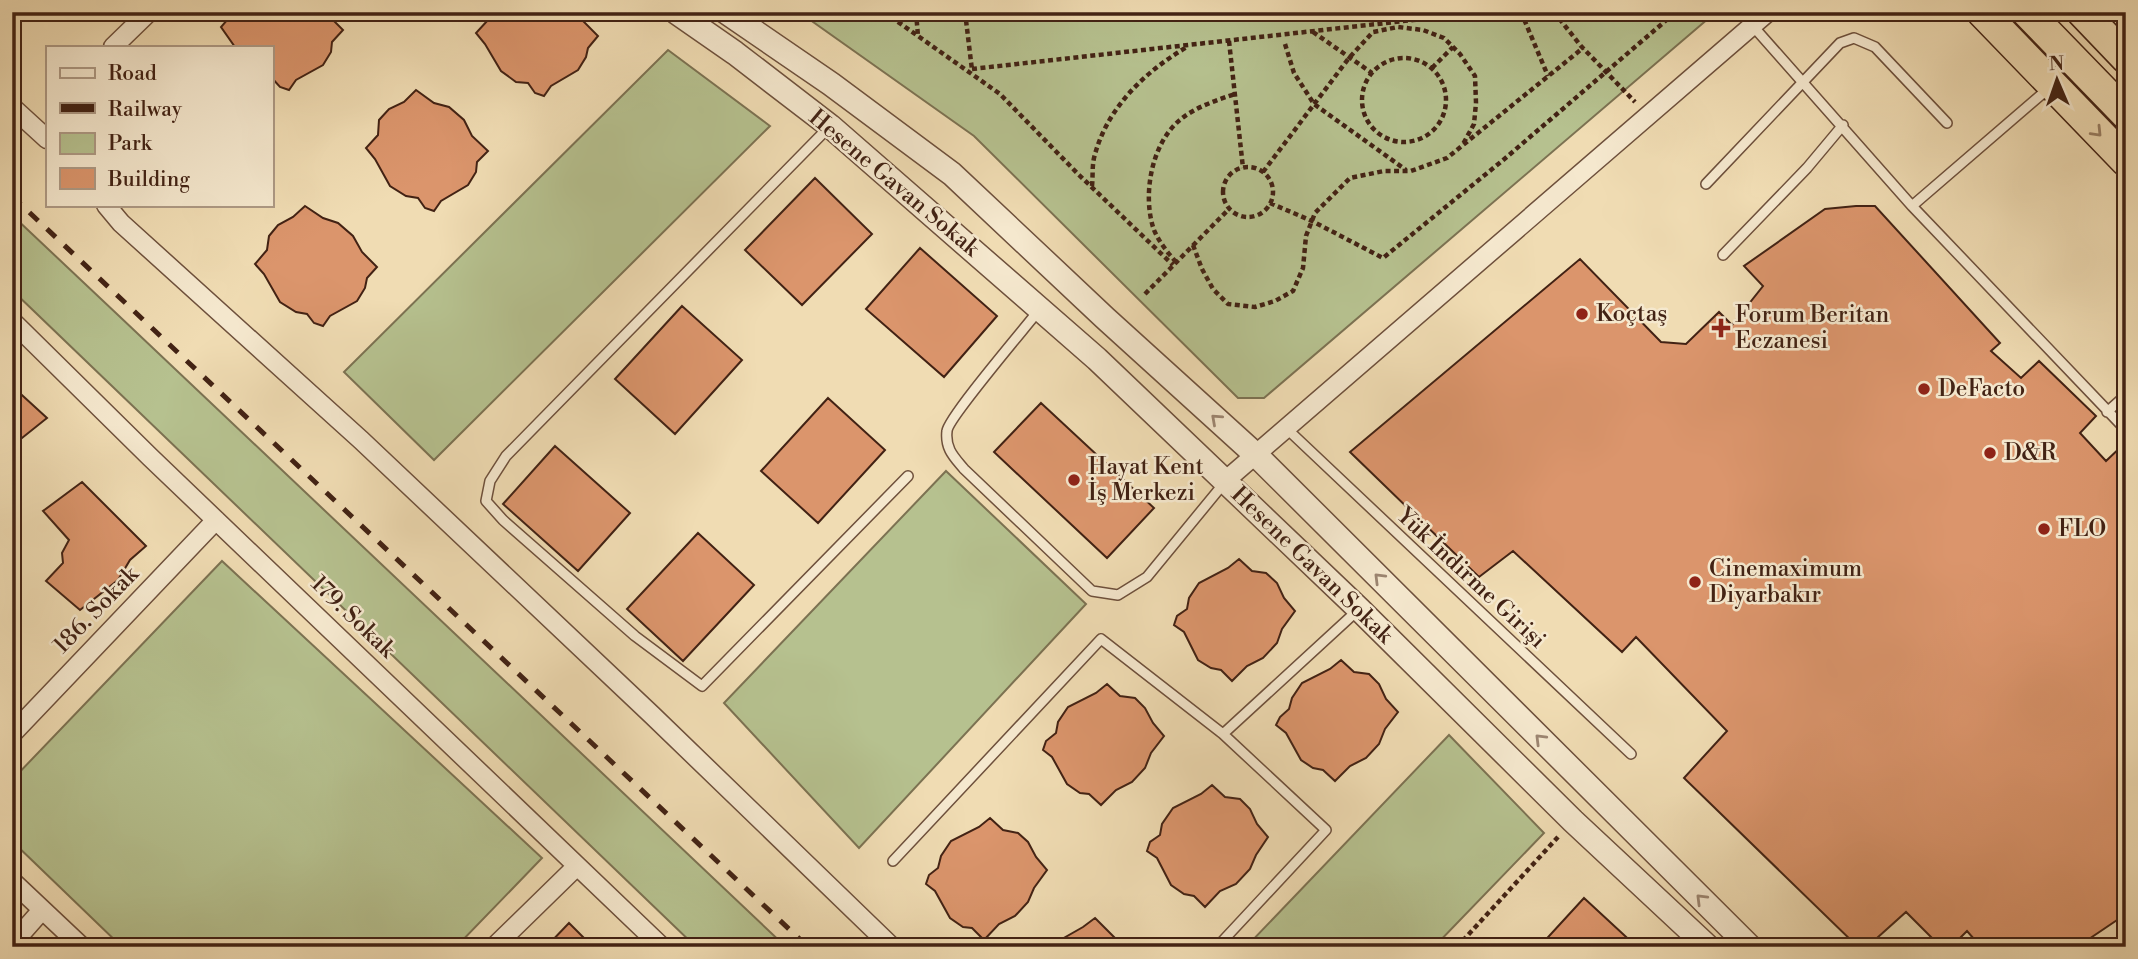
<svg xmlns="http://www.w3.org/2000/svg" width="2138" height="959" viewBox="0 0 2138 959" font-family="'Libre Bodoni',serif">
<rect width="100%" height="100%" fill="#f0dcb3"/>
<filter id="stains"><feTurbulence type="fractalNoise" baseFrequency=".00286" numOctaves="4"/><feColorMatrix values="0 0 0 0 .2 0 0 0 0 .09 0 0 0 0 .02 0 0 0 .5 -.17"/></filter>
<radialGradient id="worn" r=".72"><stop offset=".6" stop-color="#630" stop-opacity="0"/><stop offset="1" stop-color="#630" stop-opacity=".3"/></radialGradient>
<path fill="#b6c18f" stroke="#7c7252" stroke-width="2" d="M799,12H1716L1264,398H1238L974,136Z
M668,50L770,126L434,460L344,372Z
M12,215L118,315L786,947H696L12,290Z
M946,471L1086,604L859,848L724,703Z
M222,561L542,858L456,947H122L12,841V780Z
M1449,735L1544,833L1434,947H1246Z"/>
<path fill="#db956c" stroke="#422214" stroke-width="2" d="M234,12H325L343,30L332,42L331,52L323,65L296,80L289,90L280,87L271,77V47H235L221,27Z
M489,12H578L583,21L598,36L588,48L586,57L578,70L551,86L544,96L535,93L528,83L516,82L501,71L485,44L476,33L488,20Z
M416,90L434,103L449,107L464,120L472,136L488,151L477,162L476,172L468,185L441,201L434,211L425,208L418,198L406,196L390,186L375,159L366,148L378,135L379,120L389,109L404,102Z
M815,178L872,234L802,305L745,250Z
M305,206L323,218L338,223L353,236L362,252L377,267L367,278L365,288L357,301L330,316L323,326L314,323L307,314L296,312L280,302L264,274L255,264L267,250L269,236L278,225L293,217Z
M1856,206H1875L2000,343L1991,351L2021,378L2039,361L2096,416L2080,433L2106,461L2126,442V914L2077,947H1981L1967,931L1951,947H1941L1906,912L1867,947H1858L1684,778L1727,731L1636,637L1622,652L1513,551L1479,577L1350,452L1580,259L1661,342L1686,344L1719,312L1732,325L1763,286L1744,266L1825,209Z
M920,248L997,316L944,377L866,309Z
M682,306L742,360L675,434L615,379Z
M12,386L47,418L12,446Z
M828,398L885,450L818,523L761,471Z
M1041,403L1154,508L1107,558L994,452Z
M555,446L630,513L578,571L503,504Z
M82,482L146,546L130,560L118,580L80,610L46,581L63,563L62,553L69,540L43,511Z
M698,533L754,585L683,661L627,609Z
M1239,559L1252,571L1266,573L1277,583L1284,598L1295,611L1282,629L1277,643L1263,658L1247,666L1232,681L1221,670L1211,668L1198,660L1184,632L1174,625L1177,616L1187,609L1189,598L1199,583L1228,568Z
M1341,660L1354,672L1369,674L1379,684L1386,699L1398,712L1385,729L1379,744L1366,758L1350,766L1335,781L1323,770L1313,768L1301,760L1286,733L1276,725L1280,717L1289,709L1292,698L1302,683L1330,669Z
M1107,684L1120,696L1135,698L1145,708L1153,723L1164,736L1151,753L1145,768L1132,782L1116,790L1101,805L1089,794L1080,793L1067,784L1052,757L1043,750L1046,741L1056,733L1058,722L1068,707L1096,693Z
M1212,785L1225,797L1240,799L1250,809L1257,824L1268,837L1256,855L1250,869L1236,884L1220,891L1205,907L1194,896L1184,894L1171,885L1157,858L1147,851L1150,842L1160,835L1162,824L1173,808L1201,794Z
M990,818L1003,830L1018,833L1028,842L1036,857L1047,870L1034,888L1028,902L1015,916L999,924L984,940L972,928L963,927L950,918L935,891L926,884L929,875L938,868L941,856L951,841L979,827Z
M1584,898L1637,947H1539Z
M1095,918L1124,947H1048L1083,927Z
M569,923L593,947H546Z"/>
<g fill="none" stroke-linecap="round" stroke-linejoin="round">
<defs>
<path id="service" d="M1752,25L1912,206L2126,430
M830,126L506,456L490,481L486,501L503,520L635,636L702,686L908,476
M1706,184L1840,43L1854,38L1875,47L1947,123
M1912,206L2049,88
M1723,255L1807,168L1843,125
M1039,310C1025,328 948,418 947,431C945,449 954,457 964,469L1092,591L1118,595L1147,577L1225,482
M2107,412L2126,395
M1286,428L1631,754
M1223,734L1358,610
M893,861L1101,639L1223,734L1326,830L1217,947"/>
<path id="minor" d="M113,47L149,12
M12,107L47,139
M106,205L121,223L361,440L652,715L892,947
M12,321L150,457L662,947
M1225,481L1768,12
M12,734L216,520
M12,881L82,947
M12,944L42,910
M494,947L577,866"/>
<path id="tertiary" d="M676,12L735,53L830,126L1097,359L1359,609L1573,821L1708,947
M726,12L831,84L952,174L1105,318L1256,455L1750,947"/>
<path id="trunk" d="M1982,12L2126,161
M2027,12L2126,114
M2082,12L2126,58"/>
</defs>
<use href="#service" stroke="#6e503c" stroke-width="12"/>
<use href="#minor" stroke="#6e503c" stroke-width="21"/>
<use href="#tertiary" stroke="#6e503c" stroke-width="26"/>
<use href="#trunk" stroke="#422214" stroke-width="33"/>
<path stroke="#422214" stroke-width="4.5" stroke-dasharray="5 3.5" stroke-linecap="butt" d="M884,12L1000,94L1078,174L1173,265
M916,12L918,36
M965,12L972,70
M1521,12L1548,76
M1554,12L1581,46L1635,102
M1313,32L1372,73
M1229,41L1243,168
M1285,44L1294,73L1314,104L1406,170
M1362 100a42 42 0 1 1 84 0a42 42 0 1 1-84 0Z
M1432,68L1453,47
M972,69L1413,20L1460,16L1472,12
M1223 192a25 25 0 1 1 50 0a25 25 0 1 1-50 0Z
M1263,172L1349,58L1373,32L1398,27L1423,30L1444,38L1460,54L1475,76L1476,103L1474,124L1462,146
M1092,186C1093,177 1092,167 1094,158C1106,109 1144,72 1187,47
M1270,203L1312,221L1383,258L1502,161L1670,17L1673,12
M1193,245L1202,269L1213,289L1228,304L1255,307L1275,301L1293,291L1303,268L1306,236L1315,213L1350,178L1384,171H1411L1447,158L1583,48
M1176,262C1168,253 1159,242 1154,230C1142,196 1151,143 1181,119C1196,107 1217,100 1235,94
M1145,294L1229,209
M1457,947L1558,837"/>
<use href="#service" stroke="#f5e8ce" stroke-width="9"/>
<use href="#minor" stroke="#f5e8ce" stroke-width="18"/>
<use href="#tertiary" stroke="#f5e8ce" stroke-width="23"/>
<use href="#trunk" stroke="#f0dcb3" stroke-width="30"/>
<path stroke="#422214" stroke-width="5" stroke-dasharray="12 12" stroke-linecap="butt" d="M12,196L808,947"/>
</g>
<defs><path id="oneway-chevron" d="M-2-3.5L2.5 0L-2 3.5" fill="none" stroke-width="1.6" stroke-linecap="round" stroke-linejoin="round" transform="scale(1.75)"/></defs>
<use stroke="#997f64" href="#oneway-chevron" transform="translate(2097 132) rotate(46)"/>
<g stroke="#9c8571">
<use href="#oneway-chevron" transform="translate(1216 419) rotate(-138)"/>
<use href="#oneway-chevron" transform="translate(1379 578) rotate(-135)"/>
<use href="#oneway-chevron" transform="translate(1540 739) rotate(-135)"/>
<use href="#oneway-chevron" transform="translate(1701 899) rotate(-135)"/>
</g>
<g fill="#8f2418" stroke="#f5e8ce" stroke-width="2.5">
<circle cx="1582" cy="314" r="7"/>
<path d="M1717.5 317.5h7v7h7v7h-7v7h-7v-7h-7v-7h7z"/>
<circle cx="1924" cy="389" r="7"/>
<circle cx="1990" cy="453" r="7"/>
<circle cx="1074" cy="480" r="7"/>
<circle cx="2044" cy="529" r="7"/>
<circle cx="1695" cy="582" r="7"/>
</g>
<g text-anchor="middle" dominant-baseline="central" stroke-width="5" stroke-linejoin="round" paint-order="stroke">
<g font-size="23" fill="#422214" stroke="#f5e8ce">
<text transform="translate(894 183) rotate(40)">Hesene Gavan Sokak</text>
<text transform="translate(1312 565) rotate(44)">Hesene Gavan Sokak</text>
<text transform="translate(1471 578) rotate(43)">Yük İndirme Girişi</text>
<text transform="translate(96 610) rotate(-46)">186. Sokak</text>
<text transform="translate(353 617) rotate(44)">179. Sokak</text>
</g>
<g font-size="23" fill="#422214" stroke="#f5e8ce" text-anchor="start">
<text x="1596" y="314">Koçtaş</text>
<text x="1735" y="315">Forum Beritan<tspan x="1735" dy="26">Eczanesi</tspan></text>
<text x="1938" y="389">DeFacto</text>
<text x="2004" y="453">D&amp;R</text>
<text x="1088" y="467">Hayat Kent<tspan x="1088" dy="26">İş Merkezi</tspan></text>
<text x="2058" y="529">FLO</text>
<text x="1709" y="569">Cinemaximum<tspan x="1709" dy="26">Diyarbakır</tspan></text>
</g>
</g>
<rect width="2138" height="959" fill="none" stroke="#f0dcb3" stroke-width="42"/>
<rect x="14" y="14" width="2110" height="931" fill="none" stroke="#422214" stroke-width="3.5"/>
<rect x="21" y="21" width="2096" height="917" fill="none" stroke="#422214" stroke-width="2"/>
<rect x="46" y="46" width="228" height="161" fill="#f5e8ce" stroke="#ad9984" stroke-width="2"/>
<rect x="60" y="68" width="35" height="10" fill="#f5e8ce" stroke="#ad9984" stroke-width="2"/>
<text x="108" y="80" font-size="21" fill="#422214">Road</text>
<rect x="60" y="103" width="35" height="10" fill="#422214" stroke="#ad9984" stroke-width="2"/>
<text x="108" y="116" font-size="21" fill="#422214">Railway</text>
<rect x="60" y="133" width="35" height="21" fill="#b6c18f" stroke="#ad9984" stroke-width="2"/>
<text x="108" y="150" font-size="21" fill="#422214">Park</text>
<rect x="60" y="168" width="35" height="21" fill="#db956c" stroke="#ad9984" stroke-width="2"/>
<text x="108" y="186" font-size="21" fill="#422214">Building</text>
<g transform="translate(2057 80) rotate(358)" stroke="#f5e8ce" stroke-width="5" paint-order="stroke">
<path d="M0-5L12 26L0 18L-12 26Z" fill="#422214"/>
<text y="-10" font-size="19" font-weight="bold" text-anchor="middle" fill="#422214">N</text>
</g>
<rect width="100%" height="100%" filter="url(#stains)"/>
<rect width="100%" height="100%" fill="url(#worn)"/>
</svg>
